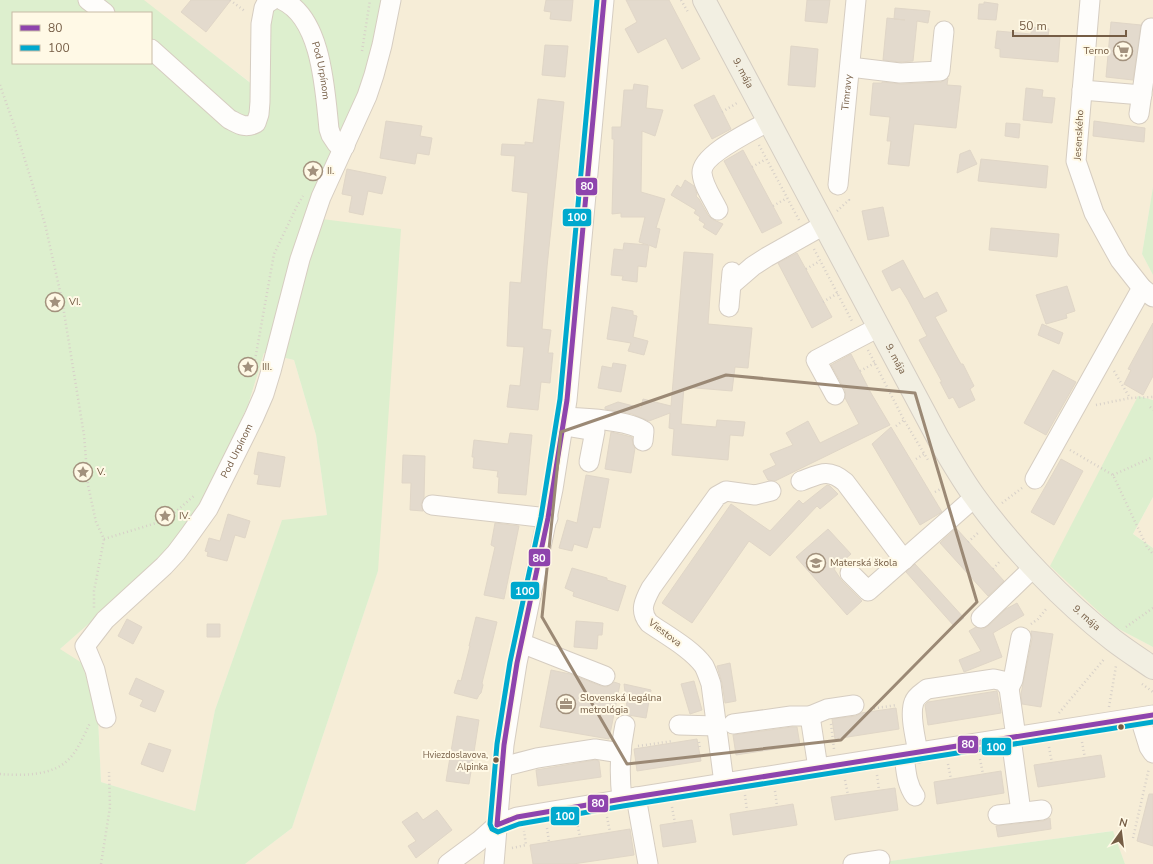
<svg xmlns="http://www.w3.org/2000/svg" width="1153" height="864" viewBox="0 0 1153 864" font-family="'Nunito Sans',sans-serif">
<rect width="100%" height="100%" fill="#f7f2e5"/>
<path fill="#f6edd7" d="M144,0H267V95L143,1Z
M382,0H1153V187L1142,254L1153,275V400L1138,396L1115,627L1153,647V864H1125L1112,831L890,861V864H245L292,828L378,571L306,217Z
M264,353L294,360L316,435L327,515L282,521L215,710L195,811L101,782L98,717L60,649L109,606L220,467L248,405Z
M1153,497V548L1133,534Z"/>
<path fill="#ddefce" fill-rule="evenodd" d="M0,0H144L266,95L267,0H382L379,22L361,86L306,217L401,229L378,571L292,828L245,864H0ZM13,13H151V63H13ZM264,353L294,360L316,435L327,515L282,520L215,710L195,811L101,782L98,717L82,663L60,649L109,606L170,549L194,515L220,467L248,405Z
M1153,187V275L1142,254Z
M1138,396L1153,400V497L1133,534L1153,548V647L1115,627L1050,566Z
M1113,831L1125,864H890V861Z"/>
<path fill="#e3dacd" stroke="#e0d6c7" d="M191,0H231L206,32L181,12Z
M546,0H573L571,21L550,19L551,12L544,11Z
M626,0H669L700,59L682,69L666,38L638,53L625,29L637,22Z
M807,0H830L827,23L805,21Z
M984,2L998,4L996,20L978,19L979,4H984Z
M895,8L930,11L928,23L917,21L913,61L900,62L883,60L887,18L905,20L894,19Z
M1111,22L1141,25L1133,80L1106,77Z
M1031,27L1049,29L1048,36L1060,37L1058,62L1000,57V49L995,48L997,31L1031,34Z
M545,45L568,46L565,77L542,75Z
M791,46L818,49L815,87L788,85Z
M948,78L947,85L961,86L956,128L914,124L909,166L888,164L891,141H887L890,117L870,115L873,83H882V82L901,84L941,82Z
M634,84L648,86L646,108L663,110L655,136L642,131L641,192L665,199L656,228L660,229L656,248L649,245L646,267L638,266L637,282L622,280L623,276L611,275L614,249L623,250L624,243L648,245L639,242L645,217H621V213L612,214L614,139H612V127H621L624,90H633Z
M1026,88L1043,90L1042,97L1055,98L1052,123L1023,120Z
M714,95L731,129L712,139L694,105Z
M538,99L564,102L547,267L542,329L551,330L548,353H553L550,383L541,382L538,410L507,407L510,385L520,386L524,347L507,346L510,282L521,283L528,193L512,191L515,156L501,155L502,144L525,145V142L533,143Z
M386,121L422,126L420,136L432,138L429,155L417,153L415,164L380,158Z
M1094,121L1145,128L1144,142L1093,136Z
M1006,123L1020,124L1019,138L1005,136Z
M743,150L782,223L762,233L724,161Z
M970,150L977,164L957,173L960,154Z
M981,159L1048,166L1046,188L978,181Z
M347,169L386,177L382,194L368,191L363,215L349,212L352,196L342,194Z
M685,180L694,186L697,194L696,196L699,199L708,215L712,219L723,224L716,235L703,227L705,224L699,220L700,217L694,213L696,210L671,195L677,185L681,188Z
M883,207L889,236L868,240L862,211Z
M991,228L1059,234L1057,257L989,250Z
M684,252L713,254L708,324L752,328L748,368L735,367L732,391L684,387L681,424L716,427L717,420L745,422L743,436L730,435L728,460L672,455L674,429L669,428L670,413L649,421L632,414L605,409V407L618,402L641,408L643,399L671,406Z
M797,253L832,317L812,328L778,263Z
M903,260L924,299L937,292L947,311L935,317L961,364H963L974,386L970,389L975,400L959,408L953,397L949,399L940,382H942L919,340L927,336L908,300L900,287L892,291L882,271Z
M1067,286L1075,311L1066,314L1067,318L1046,324L1036,295Z
M612,307L633,311V315L637,316L633,337L648,341L644,355L628,351L631,343L607,339Z
M1153,323V376L1143,395L1124,384L1131,370L1128,369Z
M1042,324L1063,333L1059,344L1038,335Z
M851,354L871,393L890,425L867,436L775,481L768,480L763,471L776,465L770,454L793,445L786,433L808,421L820,443L859,424L845,398V390L831,365Z
M613,363L626,365L621,392L598,388L602,366L612,368Z
M1053,370L1076,382L1046,435L1024,423Z
M891,427L942,512L920,525L872,444Z
M611,432L632,437L633,445L635,448L631,473L605,469Z
M510,433L532,435L526,495L498,493L499,477H497L498,471L473,468L474,457H472L474,440L508,444Z
M258,452L285,457L280,487L257,484L259,475L254,474Z
M403,455L425,456L424,498L421,504L423,511L410,510L411,483H402Z
M1061,459L1083,471L1054,525L1031,512Z
M586,475L609,479L600,528L593,527L587,548L574,544L572,551L559,548L567,520L577,523Z
M827,485L830,486L838,494L820,509L817,506L770,556L749,541L692,623L662,603L731,504L770,531L799,500L803,504Z
M228,514L250,521L245,538L235,535L227,561L207,556L208,552L205,551L209,538L220,541Z
M495,523L519,526L504,599L484,595L495,547L491,545Z
M956,528L1004,581L988,596L940,543Z
M828,529L851,554L834,569L842,581L862,601L847,615L796,557Z
M915,564L964,618L954,626L906,572Z
M572,568L607,578V580L626,586L618,611L573,596L574,592L565,588Z
M1017,603L1024,615L993,633L1002,657L964,672L959,660L981,651L969,631L976,627L983,629L988,626L1006,609Z
M476,617L497,622L482,683L483,685L481,693L479,695L477,699L454,693L458,680L461,681L470,646H469Z
M127,619L142,627L133,644L118,636Z
M576,621L603,623L602,635H598L597,649L574,647Z
M207,624H220V637H207Z
M1031,631L1053,634L1041,707L1022,704L1021,694L1032,639Z
M730,663L736,701L725,703L722,683L717,666Z
M551,670L570,674L601,686L607,687L614,682L620,684L609,739L540,727Z
M136,678L164,691L155,712L140,706L143,700L129,694Z
M694,681L702,710L690,714L681,684Z
M624,684L651,690L646,718L628,715Z
M997,691L1001,713L928,725L925,705L928,702Z
M896,708L899,729L835,739L832,719L856,716L861,713Z
M457,716L479,720L469,784L446,781Z
M792,727H797L800,745L736,755L733,735Z
M697,739L701,761L637,771L634,749Z
M149,743L171,750L163,772L141,764Z
M1101,755L1105,777L1038,787L1034,765Z
M595,760L599,761L601,777L538,786L536,770Z
M1001,771L1004,793L937,804L934,782Z
M895,788L898,810L835,820L831,797Z
M1149,794H1153V846L1137,841Z
M793,804L797,825L733,835L730,814Z
M437,810L452,830L416,858L408,846L416,841L402,822L417,812L423,820Z
M1050,818L1051,829L998,837L996,826L1043,821Z
M692,820L696,842L663,847L660,825Z
M630,829L634,855L573,864H533L530,845Z"/>
<g fill="none" stroke-linecap="round" stroke-linejoin="round">
<defs>
<g id="minor">
<path d="M88,0L105,13"/>
<path id="s1" d="M282,0C322,18 325,91 329,129L331,135L337,144L345,146"/>
<path d="M1090,0L1076,161L1094,213L1120,260L1142,288L1153,297"/>
<path d="M151,49L229,119C239,124 245,129 256,123L259,114L260,102L261,24L264,8L266,4L272,0"/>
<path d="M850,67L900,73L940,71L944,31"/>
<path d="M1082,90L1142,95"/>
<path d="M1139,114L1151,28"/>
<path id="s2" d="M838,185L856,0"/>
<path d="M718,210C713,199 703,186 702,173C701,154 754,130 769,121"/>
<path d="M731,285L753,266L767,257L824,225"/>
<path d="M729,307L732,272"/>
<path d="M835,395L816,360L879,327"/>
<path d="M564,417C585,418 629,420 644,431L643,441"/>
<path d="M571,427L595,431L589,462"/>
<path d="M1035,479L1142,288"/>
<path d="M801,481C820,474 828,468 845,482L904,560"/>
<path d="M432,505L548,518"/>
<path d="M850,573L868,591L975,497"/>
<path d="M981,618L1034,567"/>
<path d="M521,643L605,676"/>
<path d="M1009,688L1013,680L1021,637"/>
<path d="M810,716L818,768"/>
<path id="s3" d="M106,718L95,670L85,646L105,620L164,566L176,553L188,537L208,509L254,417L264,394L271,371L300,259L321,197L367,96L374,75L382,45L391,0"/>
<path d="M1140,718L1149,747L1153,753"/>
<path d="M733,724L791,716H810L827,709L854,705"/>
<path d="M679,725L717,726"/>
<path d="M1011,738L1021,812"/>
<path d="M918,753C916,739 909,715 914,702C916,696 922,693 927,689L994,679L1003,681L1009,688L1016,737"/>
<path d="M904,755C906,769 906,784 915,796"/>
<path d="M502,767L537,758L595,749L621,753"/>
<path d="M724,783L711,684C709,678 707,672 704,666C692,649 666,635 649,623C639,611 644,601 651,588L717,496L726,491L755,495L771,491"/>
<path d="M636,797L648,864"/>
<path d="M622,799C619,774 620,749 625,725"/>
<path d="M998,815L1042,810"/>
<path d="M448,864L479,841L497,825L517,817L636,797L1153,715"/>
<path d="M494,864L504,745L517,663L553,489L567,400L604,0"/>
<path d="M853,864L880,860"/>
</g>
<g id="major">
<path id="s4" d="M704,0L938,438C950,458 961,478 975,497C1011,547 1064,602 1113,640C1126,650 1140,659 1153,668"/>
</g>
</defs>
<use href="#minor" stroke="#d6cdc1" stroke-width="21"/>
<use href="#major" stroke="#d5cdc2" stroke-width="24"/>
<path stroke="#d7d0c8" stroke-width="2.5" stroke-dasharray="1 3" stroke-linecap="butt" d="M230,0L246,12
M681,0L688,12
M362,51L370,0
M0,85L14,125L45,224L62,300L84,435L88,485L96,522L104,539L94,591V608
M722,112L737,103
M759,145L799,220
M752,167L766,159
M773,206L787,198
M837,211L849,200L847,197
M814,249L853,323
M806,269L820,261
M823,302L838,293
M868,350L904,420L928,460
M255,360L274,254L297,206L303,196
M860,371L875,363
M1114,371L1130,398
M1096,405L1130,398L1153,397
M1150,407L1153,410
M896,426L904,420
M1070,450L1113,475L1147,547L1153,554
M916,459L924,454
M1113,475L1153,457
M935,492L944,487
M1002,503L1022,488
M104,539L166,520L195,495
M968,542L978,533
M993,569L1001,560
M1031,624L1038,619L1047,608
M1126,627L1153,608
M1142,684L1153,692
M1109,707L1116,666
M870,709L897,705
M1059,713L1105,658
M831,724L834,749
M699,742L700,749
M1082,742L1085,758
M638,746L673,741
M1049,747L1052,763
M980,759L983,774
M948,764L951,779
M0,774C22,776 54,776 70,758C79,748 84,735 90,723
M877,775L879,790
M845,780L848,795
M775,791L777,806
M745,795L747,811
M672,807L675,823
M607,817L610,832
M577,822L580,837
M547,828L549,842
M1133,838L1149,768
M512,848L526,845L524,831
M101,864L110,807L109,772"/>
<use href="#minor" stroke="#fefdfb" stroke-width="19"/>
<use href="#major" stroke="#f2efe2" stroke-width="22"/>
<defs>
<path id="bus-1" d="M604,0L567,400L548,518L517,663L504,745L497,825L517,817L622,799L1153,715"/>
<path id="bus-2" d="M597,0L560,399L541,517L510,662L497,744L490,824L492,829L498,832L519,824L623,806L1153,722"/>
</defs>
<use href="#bus-1" stroke="#fff9e6" stroke-width="8"/>
<use href="#bus-2" stroke="#fff9e6" stroke-width="8"/>
<use href="#bus-1" stroke="#8e44ad" stroke-width="5"/>
<use href="#bus-2" stroke="#00a9ce" stroke-width="5"/>
</g>
<path fill="none" stroke="#9b8975" stroke-width="3" stroke-linejoin="round" d="M726,375L915,393L977,602L841,740L627,764L542,617L561,432Z"/>
<defs>
<symbol id="supermarket-ring" viewBox="-11 -11 22 22"><circle r="9.5" fill="#fff9e6" stroke="#a2917d" stroke-width="1.5"/><path d="M-6-5.5h2.5l.6 2H6L4.5 2H-2.5L-4.4-4H-6ZM-1.5 3.2a1.3 1.3 0 1 0 .1 0ZM3 3.2a1.3 1.3 0 1 0 .1 0Z" fill="#a2917d"/></symbol>
<symbol id="sight-ring" viewBox="-11 -11 22 22"><circle r="9.5" fill="#fff9e6" stroke="#a2917d" stroke-width="1.5"/><path d="M0-6L1.8-2.2L6-1.7L2.9 1.2L3.7 5.4L0 3.3L-3.7 5.4L-2.9 1.2L-6-1.7L-1.8-2.2Z" fill="#a2917d"/></symbol>
<symbol id="school-ring" viewBox="-11 -11 22 22"><circle r="9.5" fill="#fff9e6" stroke="#a2917d" stroke-width="1.5"/><path d="M0-5L7-2L0 1L-7-2ZM-4 1L0 2.5L4 1V4Q0 6-4 4Z" fill="#a2917d"/></symbol>
<symbol id="office-ring" viewBox="-11 -11 22 22"><circle r="9.5" fill="#fff9e6" stroke="#a2917d" stroke-width="1.5"/><path d="M-6-3h4V-5.5h4V-3h4V5H-6ZM-1-4.5V-3h2v-1.5ZM-6 0V1H6V0Z" fill="#a2917d"/></symbol>
</defs>
<g fill-rule="evenodd">
<use href="#supermarket-ring" x="1112" y="40" width="22" height="22"/>
<use href="#sight-ring" x="302" y="160" width="22" height="22"/>
<use href="#sight-ring" x="44" y="291" width="22" height="22"/>
<use href="#sight-ring" x="237" y="356" width="22" height="22"/>
<use href="#sight-ring" x="72" y="461" width="22" height="22"/>
<use href="#sight-ring" x="154" y="505" width="22" height="22"/>
<use href="#school-ring" x="805" y="552" width="22" height="22"/>
<use href="#office-ring" x="555" y="693" width="22" height="22"/>
</g>
<g fill="#755d45" stroke="#fff9e6" stroke-width="1.5">
<circle cx="1121" cy="727" r="3.5"/>
<circle cx="496" cy="760" r="3.5"/>
</g>
<g text-anchor="middle" dominant-baseline="central" stroke-width="4" stroke-linejoin="round" paint-order="stroke">
<g font-size="9" fill="#755d45" stroke="#fff9e6" text-anchor="end">
<text x="488" y="755">Hviezdoslavova,<tspan x="488" dy="12">Alpinka</tspan></text>
</g>
<g font-size="10" fill="#755d45" stroke="#fff9e6" text-anchor="start">
<text x="1109" y="51" text-anchor="end">Terno</text>
<text x="327" y="171">II.</text>
<text x="69" y="302">VI.</text>
<text x="262" y="367">III.</text>
<text x="97" y="472">V.</text>
<text x="179" y="516">IV.</text>
<text x="830" y="563">Materská škola</text>
<text x="580" y="698">Slovenská legálna<tspan x="580" dy="12">metrológia</tspan></text>
</g>
<g font-size="10" fill="#755d45" stroke="#fff9e6">
<text stroke="none"><textPath href="#s1" startOffset="84">Pod Urpínom</textPath></text>
<text stroke="none"><textPath href="#s4" startOffset="83">9. mája</textPath></text>
<text stroke="none"><textPath href="#s2" startOffset="93">Timravy</textPath></text>
<text transform="translate(1079 135) rotate(-87)">Jesenského</text>
<text stroke="none"><textPath href="#s4" startOffset="407">9. mája</textPath></text>
<text stroke="none"><textPath href="#s3" startOffset="325">Pod Urpínom</textPath></text>
<text stroke="none"><textPath href="#s4" startOffset="731">9. mája</textPath></text>
<text transform="translate(665 633) rotate(37)">Viestova</text>
</g>
</g>
<g stroke="#fff9e6" stroke-width="1.5">
<rect x="575" y="177" width="23" height="19" rx="4" fill="#8e44ad"/>
<rect x="562" y="208" width="30" height="19" rx="4" fill="#00a9ce"/>
<rect x="528" y="548" width="23" height="19" rx="4" fill="#8e44ad"/>
<rect x="510" y="581" width="30" height="19" rx="4" fill="#00a9ce"/>
<rect x="957" y="735" width="22" height="19" rx="4" fill="#8e44ad"/>
<rect x="981" y="737" width="31" height="19" rx="4" fill="#00a9ce"/>
<rect x="587" y="794" width="22" height="19" rx="4" fill="#8e44ad"/>
<rect x="550" y="806" width="30" height="20" rx="4" fill="#00a9ce"/>
</g>
<g font-size="11" text-anchor="middle" font-weight="bold" fill="#fff">
<text x="587" y="190">80</text>
<text x="577" y="221">100</text>
<text x="539" y="562">80</text>
<text x="525" y="595">100</text>
<text x="968" y="748">80</text>
<text x="996" y="751">100</text>
<text x="598" y="807">80</text>
<text x="565" y="820">100</text>
</g>
<rect x="12" y="12" width="140" height="52" fill="#fff9e6" stroke="#c8bba6"/>
<rect x="20" y="25" width="20" height="6" fill="#8e44ad" stroke="#c8bba6"/>
<text x="48" y="32" font-size="12" fill="#755d45">80</text>
<rect x="20" y="45" width="20" height="6" fill="#00a9ce" stroke="#c8bba6"/>
<text x="48" y="52" font-size="12" fill="#755d45">100</text>
<g transform="translate(1121 832) rotate(14)" stroke="#fff9e6" stroke-width="3" paint-order="stroke">
<path d="M0-3L7 15L0 10L-7 15Z" fill="#755d45"/>
<text y="-6" font-size="11" font-weight="bold" text-anchor="middle" fill="#755d45">N</text>
</g>
<path d="M1013 30v6h113v-6" fill="none" stroke="#755d45" stroke-width="2"/>
<text x="1019" y="30" font-size="12" fill="#755d45" stroke="#fff9e6" stroke-width="3" paint-order="stroke">50 m</text>
</svg>
